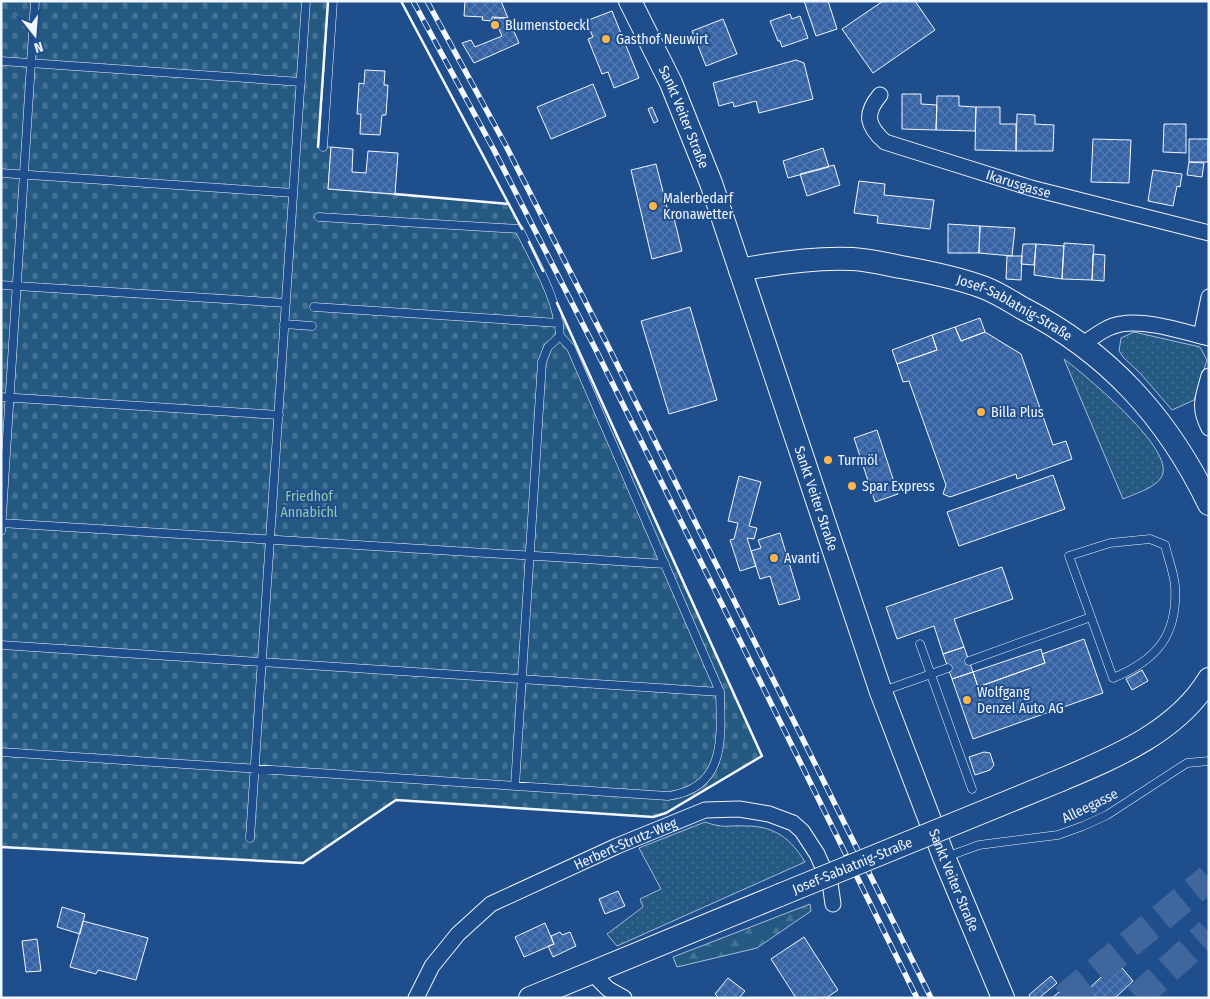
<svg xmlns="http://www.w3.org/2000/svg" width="1210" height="999" viewBox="0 0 1210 999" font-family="'Fira Sans Condensed',sans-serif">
<defs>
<pattern id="grass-dots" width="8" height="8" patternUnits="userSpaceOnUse" patternTransform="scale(1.25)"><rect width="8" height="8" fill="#245a82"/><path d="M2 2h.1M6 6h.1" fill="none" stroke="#447295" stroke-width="1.8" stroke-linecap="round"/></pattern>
<pattern id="forest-firs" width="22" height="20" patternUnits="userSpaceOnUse" patternTransform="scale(1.25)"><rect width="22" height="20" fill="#245a82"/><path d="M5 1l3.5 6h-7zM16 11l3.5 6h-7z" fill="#447295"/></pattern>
<pattern id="cemetery-stones" width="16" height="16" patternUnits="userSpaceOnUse" patternTransform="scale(1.25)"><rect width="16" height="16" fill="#245a82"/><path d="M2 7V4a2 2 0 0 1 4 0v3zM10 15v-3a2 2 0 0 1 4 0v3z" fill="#447295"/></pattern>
<pattern id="building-cross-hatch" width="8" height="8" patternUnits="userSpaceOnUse" patternTransform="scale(1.25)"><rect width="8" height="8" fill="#3563a3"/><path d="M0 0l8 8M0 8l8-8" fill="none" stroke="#537ab1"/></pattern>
</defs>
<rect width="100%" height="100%" fill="#1f4e8c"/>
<path fill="url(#grass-dots)" stroke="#a8bbd7" d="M1134,332L1200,347L1207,360L1194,400L1172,410L1141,374L1124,358L1119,351L1121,338Z
M1064,359C1086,376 1169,444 1163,473C1160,487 1134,494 1123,499Z
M705,822C725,829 726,825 746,826C775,826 791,839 805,862L617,946L607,934L643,907L640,899L661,889L639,848Z"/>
<path fill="url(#forest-firs)" stroke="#a8bbd7" d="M810,904L811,911L757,948L677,967L673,957Z"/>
<path fill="url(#cemetery-stones)" stroke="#a8bbd7" d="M1,1H328L318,147H331L328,189L509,204L536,255L762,756L666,813L653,817L396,800L303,863L1,847Z"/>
<path fill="url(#building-cross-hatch)" stroke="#f2f6ff" d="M465,1H501L508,18L492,17V21L482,20L483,17L464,16Z
M804,1H828L837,29L816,36Z
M883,1H915L935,30L873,73L842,29Z
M612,11L639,78L614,88L608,72L602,74L588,39L593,37L586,21Z
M790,14L792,19L800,16L808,38L782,47L780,41H778L770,21Z
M494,18H508L519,43L474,63L462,43L471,40L475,47L502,36Z
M723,19L737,54L706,66L692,31Z
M796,60L804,63L813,99L759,113L756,101L734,107L733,102L719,106L713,83Z
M365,70L385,71L384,85H388L386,115H382L380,135L360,134L361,114H357L359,83L364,84Z
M593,84L606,116L551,139L537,107Z
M902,94H921V104L937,105L936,130L902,129Z
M937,96H959V106L976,107L975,131L936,130Z
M652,107L658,121L654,123L648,109Z
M976,107H1000V124H1016V151L975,150Z
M1017,114L1035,115V124L1054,125L1053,151H1016Z
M1164,124H1186V153L1163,152Z
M1093,139L1131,140L1129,183L1091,182Z
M1189,139H1208V162H1189Z
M331,147L353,149L352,172L366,173L368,151L398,153L395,194L328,189Z
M823,148L829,167L788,178L783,161Z
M1189,162L1204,163L1202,177L1187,175Z
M656,164L669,215L673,214L682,251L652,259L631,170Z
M834,165L840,185L807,196L800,174Z
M1153,170L1182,174L1180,187L1177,186L1173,206L1148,201Z
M859,181L885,184L884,195L934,200L930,229L877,223L878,216L854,213Z
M948,224L980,226L979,253H948Z
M980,226L1015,228L1012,256L979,253Z
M1064,243L1094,245L1092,280L1062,279Z
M1023,244H1036L1034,265L1021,264Z
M1036,244L1064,246L1062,279L1034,275Z
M1093,254L1105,255L1104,281L1092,280Z
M1007,256H1022L1021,280L1006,279Z
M690,307L717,400L669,414L641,321Z
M980,318L985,332L961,341L955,327Z
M955,327L961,341L985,332L1021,354L1053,445L1066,441L1072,459L1017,479L1016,474L950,497L943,494L946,485L909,381L903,382L897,364L937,350L932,335Z
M932,335L937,350L897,364L892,350Z
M877,430L898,494L875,502L854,438Z
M1053,475L1065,509L959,546L947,512Z
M739,476L761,482L749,526L757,528L754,539L747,538L756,566L740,571L730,540L734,539L738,523L728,521Z
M780,533L800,599L779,605L770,576L760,579L751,551L761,548L758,540Z
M1002,567L1013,599L954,619L964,647L943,654L934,626L897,639L886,607Z
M1084,639L1103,693L973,739L952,679L973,672L978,687L1045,663L1042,654Z
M964,647L973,672L952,679L943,654Z
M1041,649L1045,663L978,687L973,672Z
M1142,670L1148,681L1132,690L1126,679Z
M984,752L990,753L994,765L990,770L975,775L969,757Z
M618,891L625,906L605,914L599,899Z
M62,907L85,914L80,934L57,927Z
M83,921L148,938L136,980L98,970L96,974L70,967Z
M545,923L554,944L524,957L515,937Z
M560,932L562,935L570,932L576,946L553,957L548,946L554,944L551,936Z
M804,937L838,990L826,998H796L771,959Z
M37,939L41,971L26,972L22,941Z
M1117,962L1133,981L1115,998H1079Z
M1051,976L1057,983L1039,998H1031L1029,995Z
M728,978L745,991L739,998H719L715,994Z
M1059,992L1070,998H1052Z"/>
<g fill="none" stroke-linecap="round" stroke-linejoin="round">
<path stroke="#3f679d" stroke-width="28" stroke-dasharray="28 14" stroke-linecap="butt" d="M1064,998L1209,878
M1137,998L1209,932"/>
<defs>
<path id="service" d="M1,61L301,82
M323,147L333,1
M1,173L293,193
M319,217L519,229C535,262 558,298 560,336L548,347L542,362L515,786
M1,285L286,303
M314,307L559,323
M284,324L312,326
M1,397L279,415
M1,523L665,564
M1,531L35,1
M920,644L972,789
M1,645L720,692
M969,661L1091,617L1113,678C1157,660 1178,635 1175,586C1174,573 1168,558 1165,545L1150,539L1110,543L1069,556L1091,617
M883,691L948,668
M1,752L668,796C727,788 721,737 720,692L571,348L560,336
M250,838L306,1
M946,857L979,845L1058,835L1083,826L1107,815L1187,763L1209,761"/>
<g id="minor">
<path id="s1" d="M880,95C864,114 867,126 885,142L1031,188L1209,233"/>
<path d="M1201,336L1209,297"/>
<path d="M1083,344C1095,336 1107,326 1121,324C1146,319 1184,332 1209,338"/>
<path d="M1209,376C1203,398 1198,407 1209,428"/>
<path d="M591,972L608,989L624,998"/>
<path id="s2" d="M416,998L432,966L458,934L491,904L617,846L705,810L739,809L769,814L793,823L802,831L817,854L830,883L833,904"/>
</g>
<g id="secondary">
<path id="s3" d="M630,1L671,83L711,183L881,692L944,857L1003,998"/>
<path id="s4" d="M740,270C776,263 815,257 853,259C869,260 885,264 901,267C929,272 959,278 985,288C998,293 1010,301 1022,308C1108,352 1167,417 1209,504"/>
<path d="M1061,780C1115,757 1177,732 1209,679"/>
<path d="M530,998L780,895"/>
</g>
</defs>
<use href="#service" stroke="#f2f6ff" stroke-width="9"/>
<use href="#minor" stroke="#f2f6ff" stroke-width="17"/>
<use href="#secondary" stroke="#f2f6ff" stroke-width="24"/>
<use href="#service" stroke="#1f4e8c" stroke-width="8"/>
<use href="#minor" stroke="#1f4e8c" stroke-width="15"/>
<use href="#secondary" stroke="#1f4e8c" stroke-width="22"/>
<defs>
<path id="rail" d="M413,1L494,150L596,350L917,998
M427,1L505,144L607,344L931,998"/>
</defs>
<use href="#rail" stroke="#f2f6ff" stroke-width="5.5"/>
<use href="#rail" stroke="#1f4e8c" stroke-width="4" stroke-dasharray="11" stroke-linecap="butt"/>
<defs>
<g id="secondary-bridge">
<path id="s5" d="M780,895L1061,780"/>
</g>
</defs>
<use href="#secondary-bridge" stroke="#f2f6ff" stroke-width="24" stroke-linecap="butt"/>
<use href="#secondary-bridge" stroke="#1f4e8c" stroke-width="22"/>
<path stroke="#f2f6ff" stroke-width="2.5" d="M401,1L522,229
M318,147L328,1
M395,194L509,204
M529,242L543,271
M1,847L303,863L396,800L653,817L666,813L762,756L557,303"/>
</g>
<g fill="#ffb74d" stroke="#1f4e8c" stroke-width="2">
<circle cx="495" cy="25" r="5"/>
<circle cx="606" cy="39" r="5"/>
<circle cx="653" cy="206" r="5"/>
<circle cx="981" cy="412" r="5"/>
<circle cx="828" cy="460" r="5"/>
<circle cx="852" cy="486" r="5"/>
<circle cx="774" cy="558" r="5"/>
<circle cx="967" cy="700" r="5"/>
</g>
<g text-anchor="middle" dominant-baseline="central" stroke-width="4" stroke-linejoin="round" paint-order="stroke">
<g font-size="14" fill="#f2f6ff" stroke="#1f4e8c" text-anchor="start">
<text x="505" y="25">Blumenstoeckl</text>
<text x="616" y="39">Gasthof Neuwirt</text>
<text x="663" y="198">Malerbedarf<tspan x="663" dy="16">Kronawetter</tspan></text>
<text x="991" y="412">Billa Plus</text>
<text x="838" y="460">Turmöl</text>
<text x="862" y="486">Spar Express</text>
<text x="784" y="558">Avanti</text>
<text x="977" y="692">Wolfgang<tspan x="977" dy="16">Denzel Auto AG</tspan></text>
</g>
<g font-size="14" fill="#f2f6ff" stroke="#1f4e8c">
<text stroke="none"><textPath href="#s3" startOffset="128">Sankt Veiter Straße</textPath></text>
<text stroke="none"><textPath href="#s1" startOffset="195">Ikarusgasse</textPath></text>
<text stroke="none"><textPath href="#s4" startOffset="284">Josef-Sablatnig-Straße</textPath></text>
<text stroke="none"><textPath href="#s3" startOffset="532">Sankt Veiter Straße</textPath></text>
<text transform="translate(1090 806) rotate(-26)">Alleegasse</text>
<text stroke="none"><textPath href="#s2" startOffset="269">Herbert-Strutz-Weg</textPath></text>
<text stroke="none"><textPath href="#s5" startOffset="78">Josef-Sablatnig-Straße</textPath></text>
<text stroke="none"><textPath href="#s3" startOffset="938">Sankt Veiter Straße</textPath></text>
</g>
<g font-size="14" fill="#97c8a6" stroke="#1f4e8c">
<text x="309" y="496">Friedhof<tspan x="309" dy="16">Annabichl</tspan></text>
</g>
</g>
<rect width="1210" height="999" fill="none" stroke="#f2f6ff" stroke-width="5"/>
<g transform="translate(35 35) rotate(163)" stroke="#1f4e8c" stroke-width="4" paint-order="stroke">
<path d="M0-4L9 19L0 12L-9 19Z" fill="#f2f6ff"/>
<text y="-8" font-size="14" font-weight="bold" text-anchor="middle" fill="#f2f6ff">N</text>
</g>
</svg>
